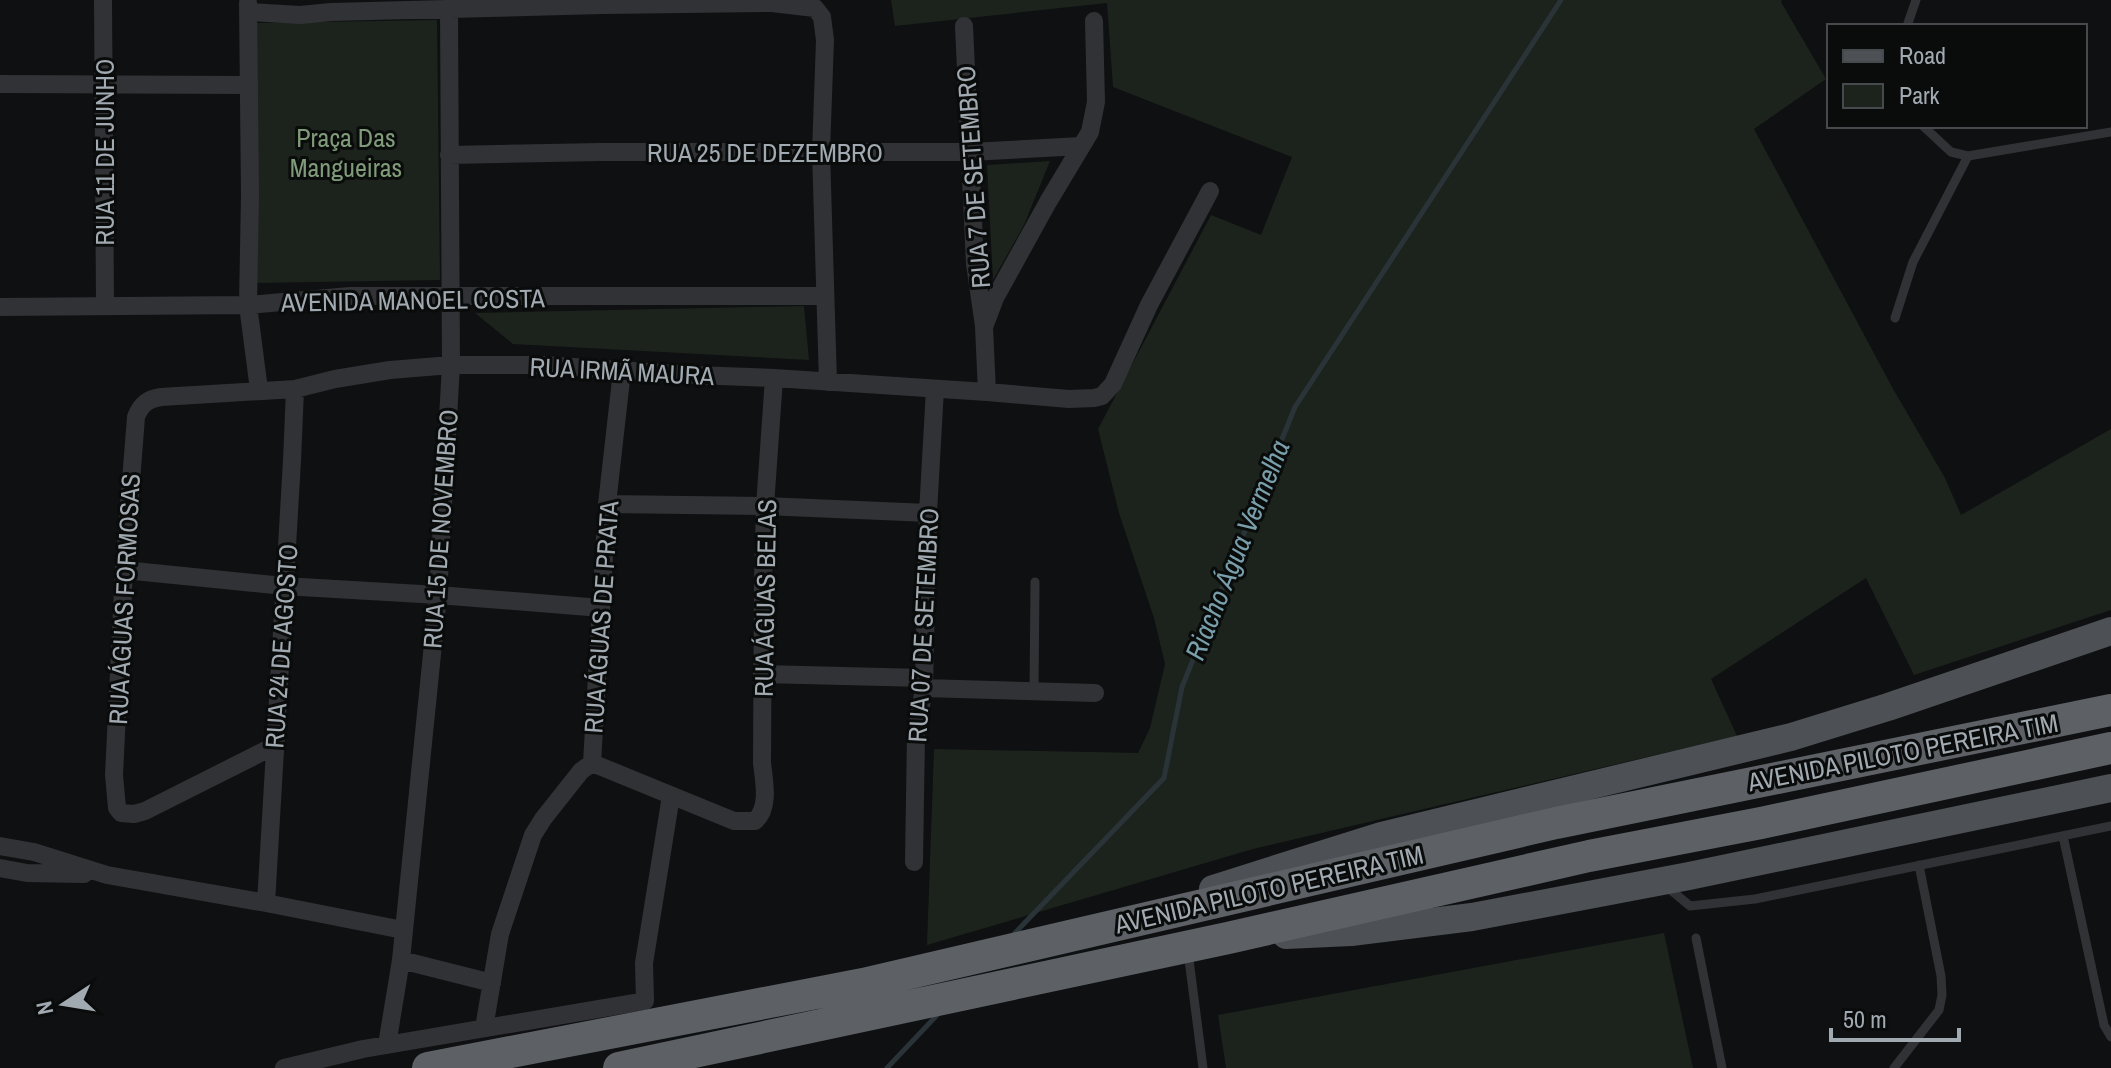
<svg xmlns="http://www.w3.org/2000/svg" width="2111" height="1068" viewBox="0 0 2111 1068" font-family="'Archivo Narrow',sans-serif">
<rect width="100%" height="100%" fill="#0f1011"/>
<path fill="#1c231c" d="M891,0H1782L1781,2L1826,79L1754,129L1892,387L1945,478L1961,515L2111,429V610L1914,675L1866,578L1711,679L1737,736L1253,849L927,945L934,749L1138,753L1150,728L1165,664L1154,618L1119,513L1098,429L1211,215L1261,235L1292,157L1113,87L1107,3L895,26Z
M437,20L440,280L255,283L252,23Z
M1050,161L1024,225L993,280L987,165Z
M804,306L809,360L513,344L475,313Z
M1664,933L1693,1068H1226L1218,1015Z"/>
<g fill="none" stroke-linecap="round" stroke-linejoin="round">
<path stroke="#2a3438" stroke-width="5" d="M1013,935L1164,778L1182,687L1295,407L1561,0
M887,1068L940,1012"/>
<path stroke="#313235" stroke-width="9" d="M1907,26L1916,0
M1923,126L1951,152L1968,156L2111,132
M1895,318L1913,262L1968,156
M1034,691L1035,582
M2063,836L2104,1025L2111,1037
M1666,886L1690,906L1755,899L2111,826
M1696,938L1722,1068
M1188,952L1203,1068
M1894,1068L1939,1010L1942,995L1941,976L1919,865"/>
<path stroke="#313235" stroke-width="18" d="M103,0L105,304
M248,3L250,195L248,305L259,390
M248,12L300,15L331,12L602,5L772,3L815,8L822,17L825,40L821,152L828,382
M964,26L975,264L984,326
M0,84L248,85
M449,155L600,152H970L1081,146
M0,307L248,305L350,296H825
M987,392L984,327L995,298L1048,202L1090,132L1096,102L1094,21
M607,504L765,506L928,513
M124,570L284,586L438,595L601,608
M762,674L924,678
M924,688L1095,693
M274,746L145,811L134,814L121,813L117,808L114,775L124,570L136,417C141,404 148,399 161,397L295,389L335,379L390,370L451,365H543L695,375L774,378L987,392L1069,399L1094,398L1102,396L1113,384L1149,305L1210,191
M592,763L734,821H755C770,808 764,781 762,763L763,581L765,506L774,378
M592,763L607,504L622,371
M0,846L34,852L107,875L266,903L403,930
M914,862L916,735L924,688L928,513L935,389
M0,868L27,873L84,874
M266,903L292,461L295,389
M401,960L492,983
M484,1028L500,934L533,835L543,819L581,771L592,763
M387,1045L401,960L438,595L451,365L449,10
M284,1068L363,1049L645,1001L644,963L671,796"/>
<path stroke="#4d5054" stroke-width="28" d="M1213,889L1381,836L1791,737L1888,707L2111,631
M1286,935L1351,932L1472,917L1689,876L2111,788"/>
<path stroke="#5d6166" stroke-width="32" d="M428,1068L863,984L1556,823L2111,710
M619,1068L1228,938L1589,856L1761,823L2111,748"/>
</g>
<g text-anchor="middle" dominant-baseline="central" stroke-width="6" stroke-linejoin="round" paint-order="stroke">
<g font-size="26" fill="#7f9b79" stroke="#0a0b0b">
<text x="346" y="137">Praça Das<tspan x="346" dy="30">Mangueiras</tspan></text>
</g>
<g font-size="26" fill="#a1a9b1" stroke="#0a0b0b">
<text transform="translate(104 152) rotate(-90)">RUA 11 DE JUNHO</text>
<text x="765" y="152">RUA 25 DE DEZEMBRO</text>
<text transform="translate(973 177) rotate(-94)">RUA 7 DE SETEMBRO</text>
<text transform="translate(413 300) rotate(-1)">AVENIDA MANOEL COSTA</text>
<text transform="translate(622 371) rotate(3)">RUA IRMÃ MAURA</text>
<text transform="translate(440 529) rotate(-86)">RUA 15 DE NOVEMBRO</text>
<text transform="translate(765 598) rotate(-89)">RUA ÁGUAS BELAS</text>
<text transform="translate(124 599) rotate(-87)">RUA ÁGUAS FORMOSAS</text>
<text transform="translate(601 617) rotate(-86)">RUA ÁGUAS DE PRATA</text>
<text transform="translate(923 625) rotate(-87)">RUA 07 DE SETEMBRO</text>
<text transform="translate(281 646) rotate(-86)">RUA 24 DE AGOSTO</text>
<text transform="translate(1903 752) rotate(-11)">AVENIDA PILOTO PEREIRA TIM</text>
<text transform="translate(1269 889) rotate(-13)">AVENIDA PILOTO PEREIRA TIM</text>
</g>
<g font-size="28" font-style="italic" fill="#799fab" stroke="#0a0b0b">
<text transform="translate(1237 550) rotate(-68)">Riacho Água Vermelha</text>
</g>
</g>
<rect x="1827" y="24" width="260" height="104" fill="#0a0b0b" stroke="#464a4d" stroke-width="2"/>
<rect x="1843" y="50" width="40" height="12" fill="#4d5054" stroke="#464a4d" stroke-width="2"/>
<text x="1899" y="64" font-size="24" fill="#a1a9b1">Road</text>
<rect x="1843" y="84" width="40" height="24" fill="#1c231c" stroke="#464a4d" stroke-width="2"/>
<text x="1899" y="104" font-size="24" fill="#a1a9b1">Park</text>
<g transform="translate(64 1004) rotate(258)" stroke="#0a0b0b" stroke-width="6" paint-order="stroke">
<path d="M0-6L14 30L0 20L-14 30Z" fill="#a1a9b1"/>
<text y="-12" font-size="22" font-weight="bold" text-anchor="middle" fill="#a1a9b1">N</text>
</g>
<path d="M1831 1028v12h128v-12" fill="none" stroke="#a1a9b1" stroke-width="4"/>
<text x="1843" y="1028" font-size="24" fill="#a1a9b1" stroke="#0a0b0b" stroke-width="6" paint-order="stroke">50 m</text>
</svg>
